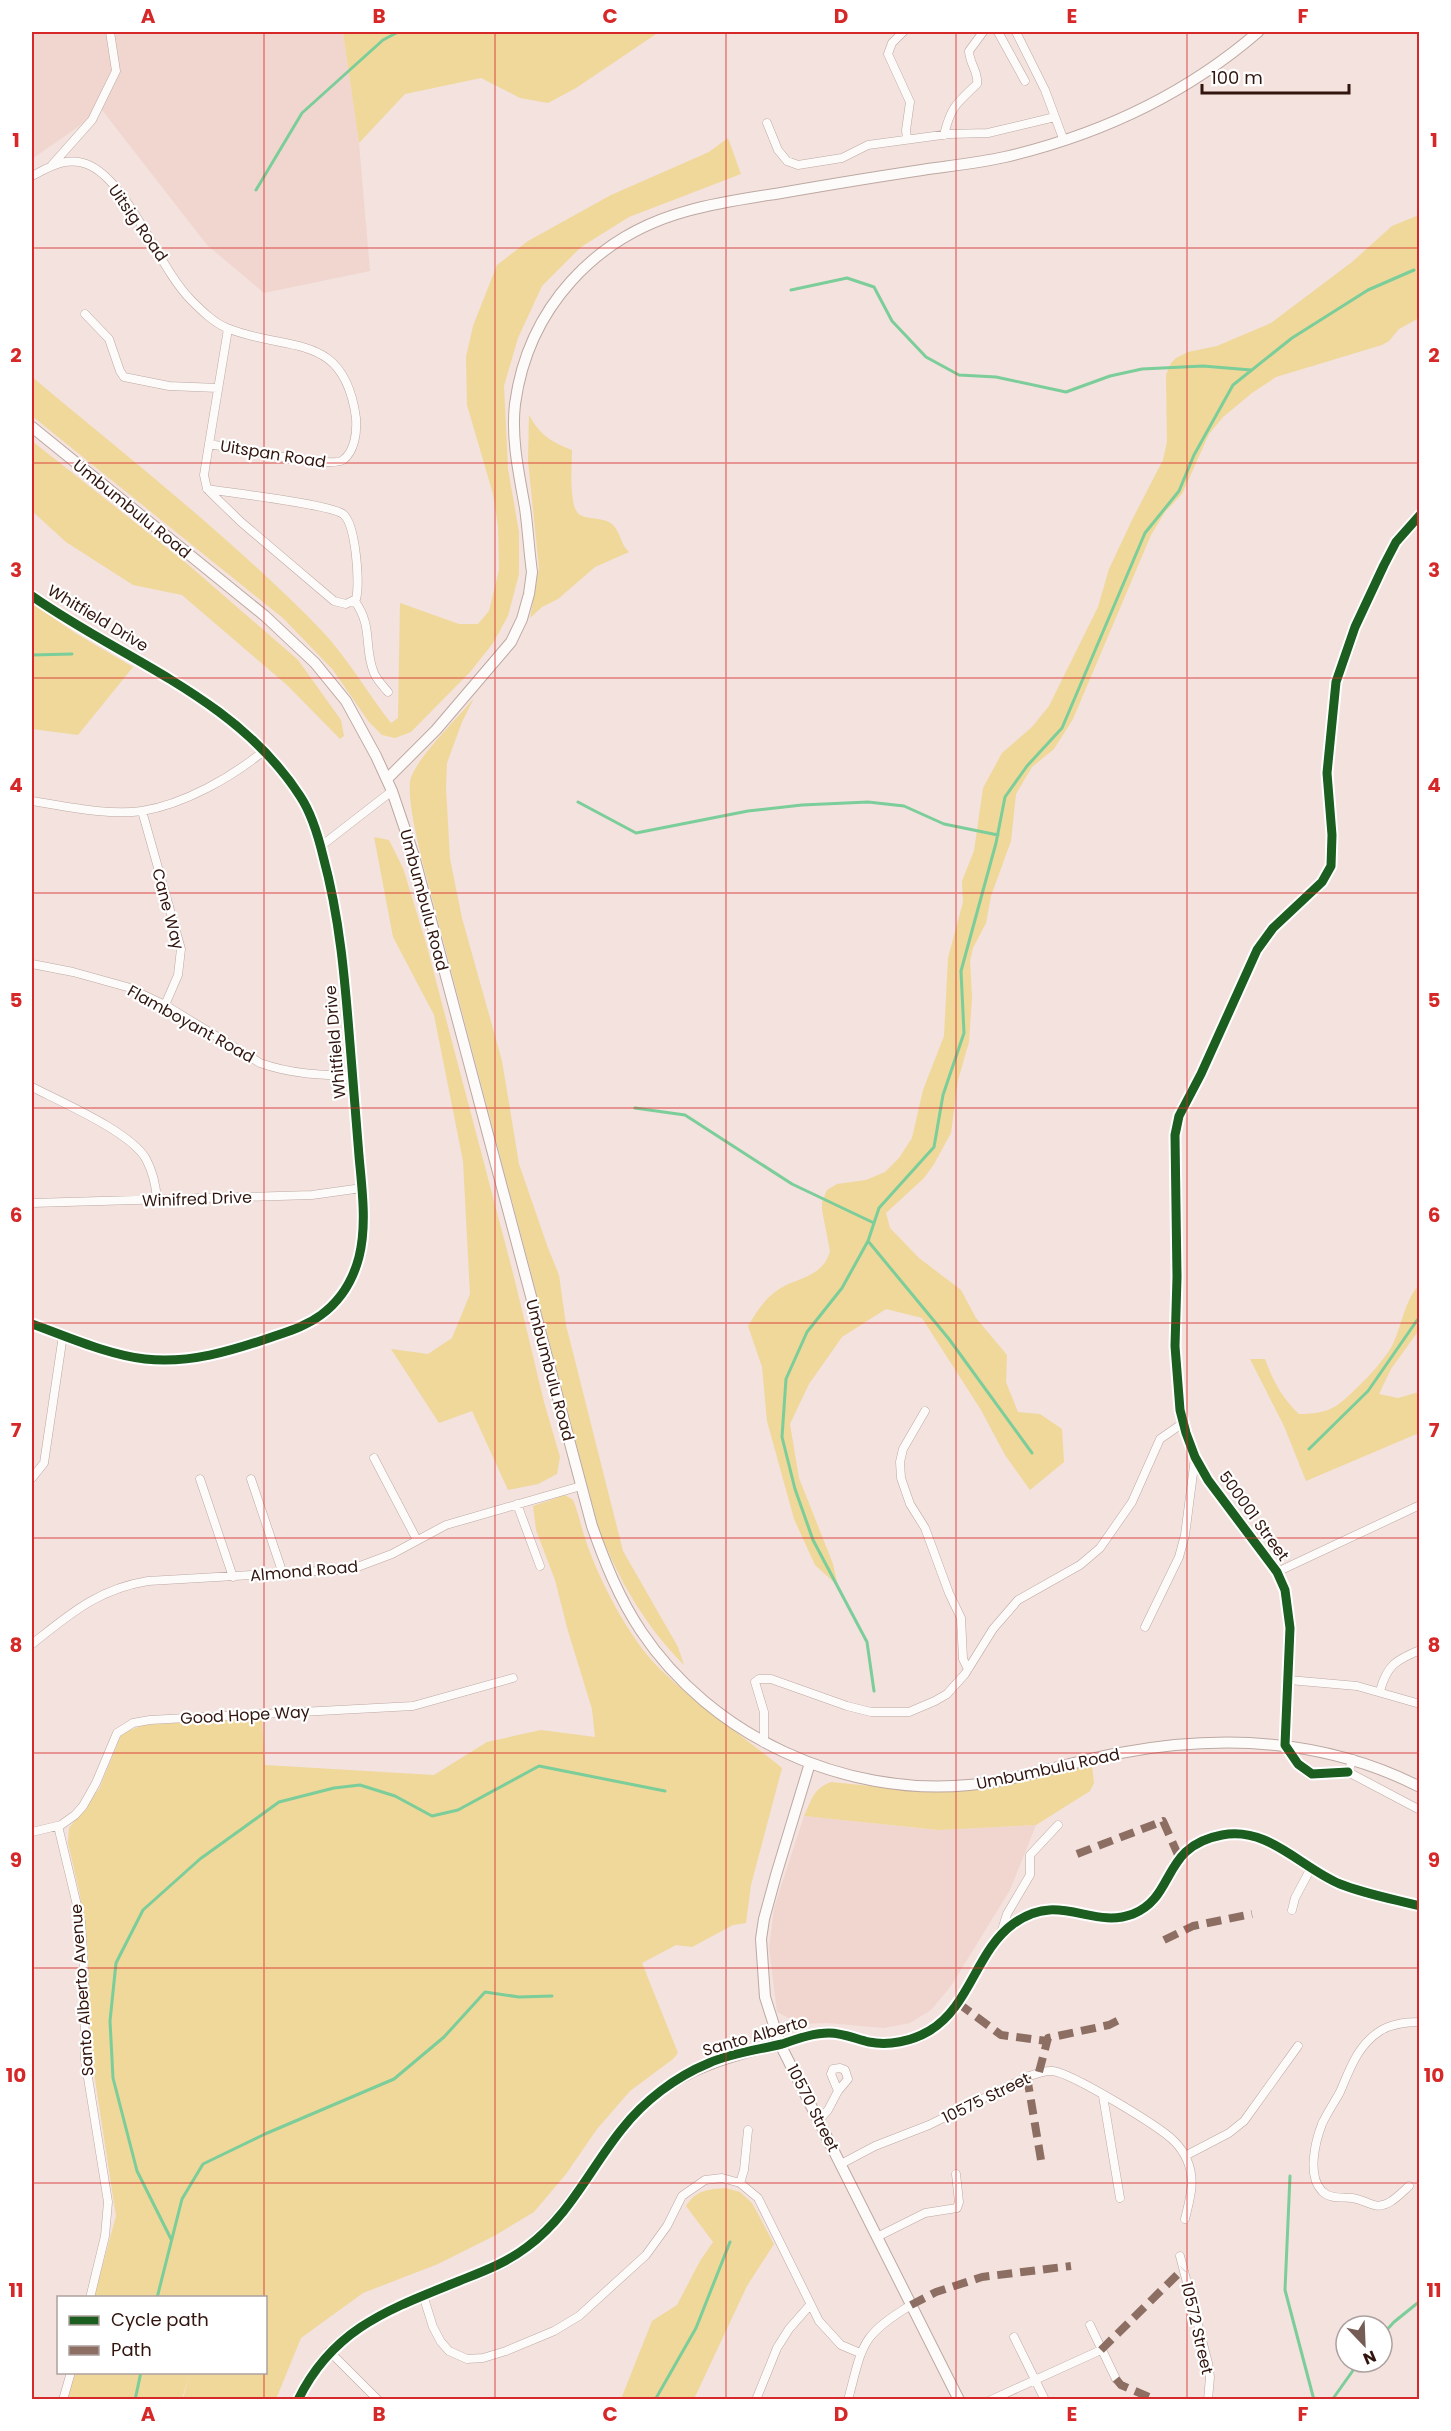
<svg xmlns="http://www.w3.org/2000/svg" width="1451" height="2431" viewBox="0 0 1451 2431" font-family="Poppins,sans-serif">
<rect width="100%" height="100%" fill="#f3e2dd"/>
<path fill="#f1d6cf" d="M32,32H343L359,143L370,271L264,293L207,245L102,110L32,159Z
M804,1816L936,1830L1036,1825L1010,1890L951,1986L931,2010L910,2023L884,2028L827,2023L800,2024L777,2012L769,1948L774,1908Z"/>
<path fill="#efd89a" d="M343,32H659L576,88L548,103L520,98L481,78L405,94L359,143Z
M728,138L741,174L629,217L581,247L542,286L518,338L504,386L508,469L519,532V574L508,616L493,643L471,671L411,732L395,738L382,735L369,722L333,670L284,619L32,416V377C130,459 234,540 323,632C349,660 368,694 391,723L398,718L400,603L459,624H478L489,611L499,570L498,526L493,494L467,405L466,357L473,326L497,265L528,241L611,195L709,152Z
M1419,215V318L1399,329L1389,341L1382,345L1276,377L1252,393L1223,417L1209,434L1182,494L1165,512L1151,535L1073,719L1054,749L1032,767L1016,794L1011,841L991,896L986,923L973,948L970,961L972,997L969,1042L958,1080L951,1133L934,1164L924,1178L886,1213L890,1228L919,1258L961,1290L976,1318L1007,1355L1006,1382L1018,1412L1040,1414L1062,1429L1064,1462L1030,1490L1005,1455L981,1410L922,1318L886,1309L842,1337L809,1384L790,1424L799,1478L833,1564L838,1586L815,1565L794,1519L767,1421L762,1367L748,1326C756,1313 763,1301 775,1292C794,1277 823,1279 830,1251L822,1210V1202L827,1190L837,1184L866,1180L885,1172L899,1158L912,1138L923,1090L944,1036L948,958L963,902L962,881L974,851L983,788L1002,753L1032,727L1049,706L1098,607L1109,569L1133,518L1163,460L1167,442L1166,375L1171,363L1176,358L1188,352L1217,346L1271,323L1352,262L1392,226Z
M529,415C540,435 551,442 572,450C572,463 568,508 580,515C589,520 603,517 612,524C621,532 620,544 629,552L595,567L558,599L542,607L530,618L539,568L528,461Z
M32,441L185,562L298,660L341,720L344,736L340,739L288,686L182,595L133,585L66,542L32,511Z
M32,603L75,633L133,667L78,735L32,729Z
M474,698L462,722L447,763L446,787L450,859L462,918L502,1061L519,1164L548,1248L559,1275L566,1325L623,1551L678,1647L684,1665C645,1626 619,1580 599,1530L423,864C418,841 408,805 410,782C412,762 460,716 474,698Z
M374,837L389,840L403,868L426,943L514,1277L544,1402L560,1457L557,1474L538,1484L508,1490L472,1411L439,1423L391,1349L428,1354L452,1338L470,1294L463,1161L434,1015L393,937Z
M1419,1285V1330L1391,1369L1379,1394L1398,1398L1419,1392V1433L1306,1481L1284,1426L1250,1359H1265C1273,1381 1282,1398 1299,1414C1311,1414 1325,1413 1336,1406C1352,1395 1384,1362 1393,1344C1402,1325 1405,1300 1419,1285Z
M565,1495L573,1500C578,1511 580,1523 584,1535C597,1577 629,1639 661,1670C698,1706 742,1735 782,1768L751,1885L746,1923L733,1925L692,1947L676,1945L642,1963L678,2053L673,2059L630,2091L597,2129L566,2174L534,2212L494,2236L438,2264L363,2293L301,2338L276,2399H183L189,2376L182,2399L66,2400L74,2373L266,2372V2298L94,2297L116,2216L91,2053L88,1953L80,1895L68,1843L69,1828L99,1789L122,1733L144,1725L262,1718L265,1765L434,1775L487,1742L541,1730L595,1737L592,1709L568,1631L555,1580L536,1530L533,1506Z
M1087,1764L1092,1766L1094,1783L1090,1791L1036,1825L938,1830L804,1816C812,1799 813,1789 831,1782L930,1792L959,1790Z
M726,2188L740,2192L752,2203L774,2244L747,2286L694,2399H621L652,2321L677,2305L700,2261L713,2242L686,2206C696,2190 709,2189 726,2188Z"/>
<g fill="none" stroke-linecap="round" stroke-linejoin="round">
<path stroke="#7bcd9a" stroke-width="3" d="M256,190L302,113L383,40L398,32
M791,290L847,278L874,287L892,321L926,357L959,375L996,377L1066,392L1110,376L1142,369L1203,366L1251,370
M32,655L72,654
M578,802L636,833L748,811L802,805L868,802L904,806L944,824L998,835
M635,1108L685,1115L792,1184L874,1223
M868,1241L949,1339L1032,1453
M1309,1449L1368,1391L1420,1316
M874,1691L867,1642L813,1540L795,1489L782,1437L786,1379L807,1332L842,1288L868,1241L879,1208L934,1147L943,1095L964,1033L961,971L996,843L1005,797L1027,766L1062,728L1145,533L1179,491L1194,455L1233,385L1292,338L1368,290L1414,270
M1290,2176L1285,2290L1314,2400
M171,2239L137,2171L113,2078L110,2021L116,1963L143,1910L200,1859L279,1802L334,1788L360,1785L395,1796L432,1816L458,1810L539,1766L665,1791
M157,2298L182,2199L203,2164L265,2134L394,2079L444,2037L485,1992L519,1997L552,1996
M1382,2335L1394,2322L1420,2301
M135,2400L141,2372
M655,2400L696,2328L730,2242
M1332,2400L1359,2362"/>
<defs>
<path id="street" d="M903,32L892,43L888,54L910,102L906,130L907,139
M998,32L1025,81
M1016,32L1045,90L1064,141
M767,123L778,150L787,161L798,165L842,158L868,145L949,134L988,133L1055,117
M944,135C951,106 957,103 977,84C979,72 969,63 969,51L983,32
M52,165L92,120L116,71L110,32
M32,176C51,166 69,155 91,166C130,186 159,268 191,300C201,310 214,323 227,328C288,353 344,330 356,418C357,432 355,451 343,460C331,469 229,447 209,444L204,475L207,489C231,493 329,504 343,514C356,524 360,584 356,599L346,604L334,601L241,522L207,489
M85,314L109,339L120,371L124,377L169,386L218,388
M209,444L228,329
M32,596C123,660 237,698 300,796C312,814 318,835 323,856C340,918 345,981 350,1044C353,1082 356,1119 359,1156C362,1189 367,1225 359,1257C353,1280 340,1301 321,1315C306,1326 289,1331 272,1337C231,1351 189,1364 145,1359C108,1355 66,1336 32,1324
M354,600C374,627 363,646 374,673C377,680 383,686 388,692
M32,801C64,806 109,816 142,811C185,804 232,777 265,750
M142,811L181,949L178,975L165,1005
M321,846L392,791
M32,964L73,972L127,987L165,1005L260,1063C291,1074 320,1075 352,1076
M32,1087C61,1102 131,1132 146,1159C153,1172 156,1186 157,1200
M32,1203L312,1195L362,1188
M925,1411L903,1449L900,1462L901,1478L910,1504L925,1528L949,1593L961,1618L963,1659L968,1669
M374,1458L417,1540
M32,1478L44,1463L63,1335
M200,1479L233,1577
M251,1479L283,1574
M517,1504L540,1566
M1277,1572L1420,1505
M1145,1627L1179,1557L1185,1535L1195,1458
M32,1644C70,1614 98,1589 148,1581L352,1569L392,1554L446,1525L581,1486
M1289,1680L1357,1686L1420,1704
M1380,1691C1387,1665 1396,1660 1420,1650
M764,1743V1712L755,1682L759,1679H771L847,1706L871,1712H909L935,1701L947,1694L965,1674L993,1629L1018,1600L1080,1565L1100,1548L1132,1502L1160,1439L1183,1423
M1353,1759L1348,1772L1420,1810
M1348,1772L1312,1774L1298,1764L1285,1745L1290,1628L1285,1590L1277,1572L1208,1480L1195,1457L1186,1433L1180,1410L1175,1346L1177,1277L1175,1135L1179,1116L1201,1074L1257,950L1273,928L1322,882L1331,866L1332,835L1327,773L1336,682L1355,627L1384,565L1396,542L1420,515
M58,1826L81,1922L84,1971L85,2059L108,2202L105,2236L90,2298
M32,1832L61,1825L75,1815L83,1806L96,1783L117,1733L133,1723L150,1720L413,1706L513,1678
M1292,1910L1295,1898L1311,1868
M1001,1933L1007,1914L1030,1875V1855L1058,1825
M780,2044C796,2039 812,2032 829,2033C844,2034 858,2041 873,2043C893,2045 913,2040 930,2030C974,2005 978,1939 1025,1917C1067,1897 1101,1932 1140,1911C1158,1901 1162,1884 1172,1868C1190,1837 1226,1829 1259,1837L1340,1884L1420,1906
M1103,2096L1120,2198
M819,2120L828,2110L838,2091L848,2079L845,2070L840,2068L833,2069L831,2074L838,2091
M1185,2156L1229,2133L1244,2121L1298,2046
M841,2164L875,2146L929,2125L1027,2077C1035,2074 1044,2070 1053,2071C1073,2074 1159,2126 1174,2141C1179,2146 1184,2153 1187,2160C1196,2180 1190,2198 1185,2219
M740,2183L744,2170L748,2130
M1409,2186C1400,2194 1387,2209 1374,2205C1367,2203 1360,2199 1352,2198C1342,2197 1329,2199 1322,2191C1307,2176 1315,2142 1322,2124C1327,2113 1334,2103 1340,2092C1350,2069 1357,2046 1380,2031C1391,2024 1406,2022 1420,2022
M877,2237L925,2213L957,2208L959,2202L956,2174
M1180,2256L1208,2363L1210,2377L1208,2400
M423,2295L433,2327L441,2342L449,2351L467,2359L483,2358L506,2351L554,2331L579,2316L646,2255L667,2226L682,2196L705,2180L722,2178L740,2183L758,2198L819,2321L841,2345L860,2353
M1090,2325L1116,2379
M1014,2337L1045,2400
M329,2351L378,2400
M63,2400L71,2372
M756,2400L777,2348L789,2329L810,2305
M848,2400C863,2344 860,2336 911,2305
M991,2400L1101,2350"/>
<path id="secondary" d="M32,427L265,616L315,663L346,701L376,756L392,791L414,856L592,1526C605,1563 619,1598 641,1631C711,1736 843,1797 969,1785C1020,1780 1069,1762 1120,1753C1222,1734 1326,1739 1420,1787
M387,779L436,730L511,642L522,619L529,594L532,572C529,551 528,529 525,508C519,474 511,439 515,404C528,308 595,236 687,211C718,202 749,198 781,193C827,185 875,177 922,170C949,166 978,163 1005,157C1099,135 1185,95 1258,32
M810,1763L776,1875L764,1919L761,1939L765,1997L780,2044L959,2400
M298,2400C333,2327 392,2308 462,2280C482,2272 502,2265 519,2253C568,2217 585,2177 620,2131C663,2075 715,2059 780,2044"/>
</defs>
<use href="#street" stroke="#bda8a2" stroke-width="9"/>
<use href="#secondary" stroke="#bda8a2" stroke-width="12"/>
<use href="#street" stroke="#fdfbfa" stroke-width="8"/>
<use href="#secondary" stroke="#fdfbfa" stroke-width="10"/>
<path stroke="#8d6e63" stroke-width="8" stroke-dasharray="15 8" stroke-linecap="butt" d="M1077,1854L1163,1821L1179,1857
M1164,1940L1193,1926L1252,1914
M958,2003L1001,2035L1047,2041
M1039,2072L1048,2038L1109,2025L1123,2018
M1027,2077L1041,2160
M911,2305L936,2292L982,2277L1071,2266
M1101,2350L1183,2269
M1116,2379L1121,2385L1156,2400"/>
<defs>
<path id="cycleway" d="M32,596C123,660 237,698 300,796C312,814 318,835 323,856C340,918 345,981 350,1044C353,1082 356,1119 359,1156C362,1189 367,1225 359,1257C353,1280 340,1301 321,1315C306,1326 289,1331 272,1337C231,1351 189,1364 145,1359C108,1355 66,1336 32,1324
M1348,1772L1312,1774L1298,1764L1285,1745L1290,1628L1285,1590L1277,1572L1208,1480L1195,1457L1186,1433L1180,1410L1175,1346L1177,1277L1175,1135L1179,1116L1201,1074L1257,950L1273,928L1322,882L1331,866L1332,835L1327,773L1336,682L1355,627L1384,565L1396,542L1420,515
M298,2400C333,2328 390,2309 459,2281C484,2271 506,2263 527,2247C570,2215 589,2170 622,2129C644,2101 675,2077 709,2063C732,2053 757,2050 782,2044C797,2039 813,2033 829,2033C843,2033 856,2039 869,2042C889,2046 912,2041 929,2031C970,2007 976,1951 1013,1924C1059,1890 1091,1930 1133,1914C1176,1897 1161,1846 1222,1835C1268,1826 1300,1867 1340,1884C1365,1894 1393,1899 1420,1906"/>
</defs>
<use href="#cycleway" stroke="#fff" stroke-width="13"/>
<use href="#cycleway" stroke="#1b5e20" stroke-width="9"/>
</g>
<path fill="none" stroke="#d62828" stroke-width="1.5" stroke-opacity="0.55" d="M264,32V2298M495,32V2400M726,32V2400M956,32V2400M1187,32V2400M32,248H1420M32,463H1420M32,678H1420M32,893H1420M32,1108H1420M32,1323H1420M32,1538H1420M32,1753H1420M32,1968H1420M32,2183H1420M264,2372V2400"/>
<g text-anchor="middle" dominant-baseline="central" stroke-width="4.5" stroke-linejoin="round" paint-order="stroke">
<g font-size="16" fill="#31150e" stroke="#fff">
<text transform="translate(138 223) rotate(55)">Uitsig Road</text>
<text transform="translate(273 454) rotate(9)">Uitspan Road</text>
<text transform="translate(132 509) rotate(39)">Umbumbulu Road</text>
<text transform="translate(98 618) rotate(31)">Whitfield Drive</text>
<text transform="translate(424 900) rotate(75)">Umbumbulu Road</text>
<text transform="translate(168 909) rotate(75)">Cane Way</text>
<text transform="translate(191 1024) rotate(29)">Flamboyant Road</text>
<text transform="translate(335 1042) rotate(-95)">Whitfield Drive</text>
<text transform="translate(197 1199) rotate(-2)">Winifred Drive</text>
<text transform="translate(550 1370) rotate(75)">Umbumbulu Road</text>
<text transform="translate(1254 1516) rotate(54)">500001 Street</text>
<text transform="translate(304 1571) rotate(-5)">Almond Road</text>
<text transform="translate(245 1715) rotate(-3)">Good Hope Way</text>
<text transform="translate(1048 1769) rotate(-12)">Umbumbulu Road</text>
<text transform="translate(82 1990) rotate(-94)">Santo Alberto Avenue</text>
<text transform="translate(755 2036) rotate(-16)">Santo Alberto</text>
<text transform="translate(986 2098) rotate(-26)">10575 Street</text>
<text transform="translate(813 2108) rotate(63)">10570 Street</text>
<text transform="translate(1197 2328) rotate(77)">10572 Street</text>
</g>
</g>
<rect width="1451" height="2431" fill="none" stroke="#ffffff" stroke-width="66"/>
<rect x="57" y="2296" width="210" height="78" fill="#ffffff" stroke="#ada19f" stroke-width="1.5"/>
<rect x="69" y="2316" width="30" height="9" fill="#1b5e20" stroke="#ada19f" stroke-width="1.5"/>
<text x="111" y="2326" font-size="18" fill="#31150e">Cycle path</text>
<rect x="69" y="2346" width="30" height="9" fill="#8d6e63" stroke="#ada19f" stroke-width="1.5"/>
<text x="111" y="2356" font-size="18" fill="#31150e">Path</text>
<g transform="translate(1364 2344) rotate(157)"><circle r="28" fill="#ffffff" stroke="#ada19f" stroke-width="1.5"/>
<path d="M0-4.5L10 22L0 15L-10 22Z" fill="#755d56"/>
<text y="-9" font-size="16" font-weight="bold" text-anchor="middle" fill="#31150e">N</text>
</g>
<path d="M1202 84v9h147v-9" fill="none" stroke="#31150e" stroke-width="3"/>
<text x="1211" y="84" font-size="18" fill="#31150e" stroke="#ffffff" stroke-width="4.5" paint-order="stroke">100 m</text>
<rect x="33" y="33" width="1385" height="2365" fill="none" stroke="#d62828" stroke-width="2"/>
<g font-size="20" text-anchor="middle" font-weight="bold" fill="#d62828">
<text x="148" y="23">A</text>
<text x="379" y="23">B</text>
<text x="610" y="23">C</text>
<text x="841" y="23">D</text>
<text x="1072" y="23">E</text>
<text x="1303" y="23">F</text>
<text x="16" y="147">1</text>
<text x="1434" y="147">1</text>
<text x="16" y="362">2</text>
<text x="1434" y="362">2</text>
<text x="16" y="577">3</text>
<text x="1434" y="577">3</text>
<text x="16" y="792">4</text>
<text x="1434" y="792">4</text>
<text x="16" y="1007">5</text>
<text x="1434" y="1007">5</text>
<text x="16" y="1222">6</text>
<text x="1434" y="1222">6</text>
<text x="16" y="1437">7</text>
<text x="1434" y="1437">7</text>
<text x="16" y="1652">8</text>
<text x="1434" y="1652">8</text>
<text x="16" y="1867">9</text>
<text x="1434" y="1867">9</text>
<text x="16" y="2082">10</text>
<text x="1434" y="2082">10</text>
<text x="16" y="2297">11</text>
<text x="1434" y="2297">11</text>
<text x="148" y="2421">A</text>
<text x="379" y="2421">B</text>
<text x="610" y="2421">C</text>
<text x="841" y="2421">D</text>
<text x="1072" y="2421">E</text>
<text x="1303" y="2421">F</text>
</g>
</svg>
